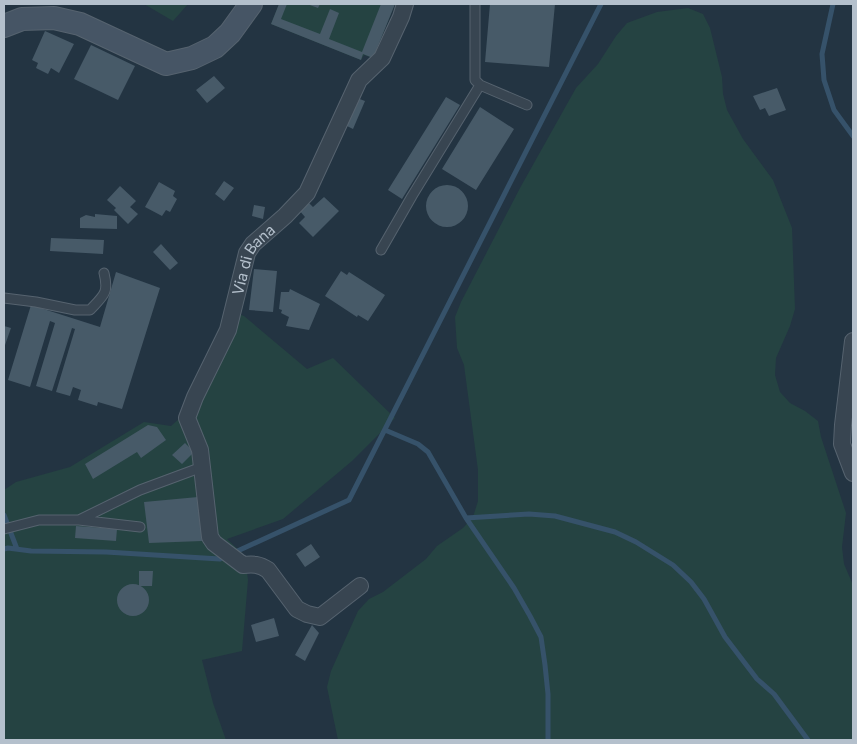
<svg xmlns="http://www.w3.org/2000/svg" width="857" height="744" viewBox="0 0 857 744" font-family="Inter,sans-serif">
<rect width="100%" height="100%" fill="#233442"/>
<path fill="#254342" d="M144,4H188L173,21Z
M279,4H395L373,58L364,55L361,60L271,24Z
M688,8L703,14L710,28L722,77L723,94L727,110L743,139L773,180L792,228L795,309L790,326L776,358L775,375L780,392L790,403L805,411L818,421L821,437L846,513L842,547L844,564L853,585V740H338L327,687L331,671L358,611L369,599L383,592L426,559L437,546L463,528L473,517L478,501V470L464,365L457,348L455,317L461,302L520,188L576,88L598,64L616,36L627,23L657,12Z
M228,310L244,316L307,369L333,358L395,418L352,461L283,519L227,539L245,556L248,580L242,651L202,660L213,703L226,740H4V490L16,482L70,467L144,422L171,426L181,417Z"/>
<g fill="none" stroke-linecap="round" stroke-linejoin="round">
<path stroke="#36526a" stroke-width="5" d="M833,4L822,54L824,80L834,110L853,136
M385,430L418,444L428,452L466,518L514,588L530,616L541,637L545,665L548,694V740
M4,515L17,549
M466,518L529,514L555,516L615,532L636,542L673,565L691,582L704,599L725,637L757,679L774,694L808,740
M4,549L8,548L31,551L106,552L220,559L349,500L601,4"/>
</g>
<path fill="#475a68" d="M279,4H287L281,19L320,34L330,9L339,13L329,39L362,52L381,4H395L373,58L363,54L361,60L271,24Z
M307,4H320L318,8Z
M490,4H555L549,67L485,62Z
M45,31L74,44L59,73L51,68L48,74L36,68L38,63L32,60Z
M91,45L135,66L118,100L74,79Z
M214,76L225,88L207,103L196,90Z
M777,88L786,110L769,116L765,108L760,110L753,96Z
M446,97L460,105L402,199L388,190Z
M357,98L365,101L353,129L345,125Z
M480,107L514,129L476,190L442,169Z
M224,181L234,188L224,201L215,194Z
M159,182L175,191L173,196L177,199L170,212L166,210L162,216L145,207Z
M426 206a21 21 0 1 1 42 0a21 21 0 1 1-42 0Z
M120,186L136,201L130,207L138,214L128,224L114,210L116,208L107,200Z
M324,197L339,211L313,237L299,223L305,217L299,210L307,201L313,207Z
M254,205L265,207L263,219L252,216Z
M95,214L117,216V229L80,228V218L86,215L95,217Z
M51,238L104,240L103,254L50,251Z
M161,244L178,263L170,270L153,252Z
M254,269L277,271L273,312L249,310Z
M341,271L347,275L349,272L385,295L368,321L358,315L357,317L325,296Z
M116,272L160,288L122,409L98,402L97,406L78,400L81,390L73,387L70,396L56,392L75,329L72,328L52,391L36,386L55,323L50,321L30,387L8,380L31,305L100,327Z
M290,289L320,304L309,330L286,326L289,317L281,313L282,310L279,309L281,292H289Z
M4,326L11,328L4,348Z
M148,425L157,427L166,440L141,458L137,452L93,479L85,464Z
M185,443L194,452L182,464L172,455Z
M198,497L202,541L149,543L144,502Z
M76,526L117,529L116,541L75,538Z
M311,544L320,557L305,567L296,554Z
M139,571H153L152,586H139Z
M117 600a16 16 0 1 1 32 0a16 16 0 1 1-32 0Z
M274,618L279,636L256,642L251,625Z
M312,625L319,633L305,661L295,655Z"/>
<g fill="none" stroke-linecap="round" stroke-linejoin="round">
<defs>
<path id="lane" d="M475,4V80L480,85L527,105
M381,250L412,196L480,85
M4,298L36,302L75,310H90C104,295 109,293 104,273
M79,520L140,527
M4,529L39,520H79L140,490L202,467"/>
<g id="street">
<path d="M853,341L843,425L842,444L853,473"/>
<path id="s1" d="M360,586L320,617L307,614L297,609L268,570C259,564 253,564 243,565L214,543L210,537L200,450L187,418L195,397L228,330L247,253L253,244L285,216L307,193L359,80L382,58L401,17L405,4"/>
</g>
<path id="secondary" d="M4,26L22,19L54,18L80,24L166,64L192,58L215,47L230,33L251,4"/>
</defs>
<use href="#lane" stroke="#56636f" stroke-width="11"/>
<use href="#street" stroke="#56636f" stroke-width="18"/>
<use href="#secondary" stroke="#56636f" stroke-width="24"/>
<use href="#lane" stroke="#384551" stroke-width="9"/>
<use href="#street" stroke="#384551" stroke-width="16"/>
<use href="#secondary" stroke="#465565" stroke-width="22"/>
</g>
<g text-anchor="middle" dominant-baseline="central" stroke-width="4.5" stroke-linejoin="round" paint-order="stroke">
<g font-size="15" fill="#b4c0cc" stroke="#1d2a36">
<text stroke="none"><textPath href="#s1" startOffset="489">Via di Bana</textPath></text>
</g>
</g>
<rect width="857" height="744" fill="none" stroke="#b4c0cc" stroke-width="10"/>
</svg>
